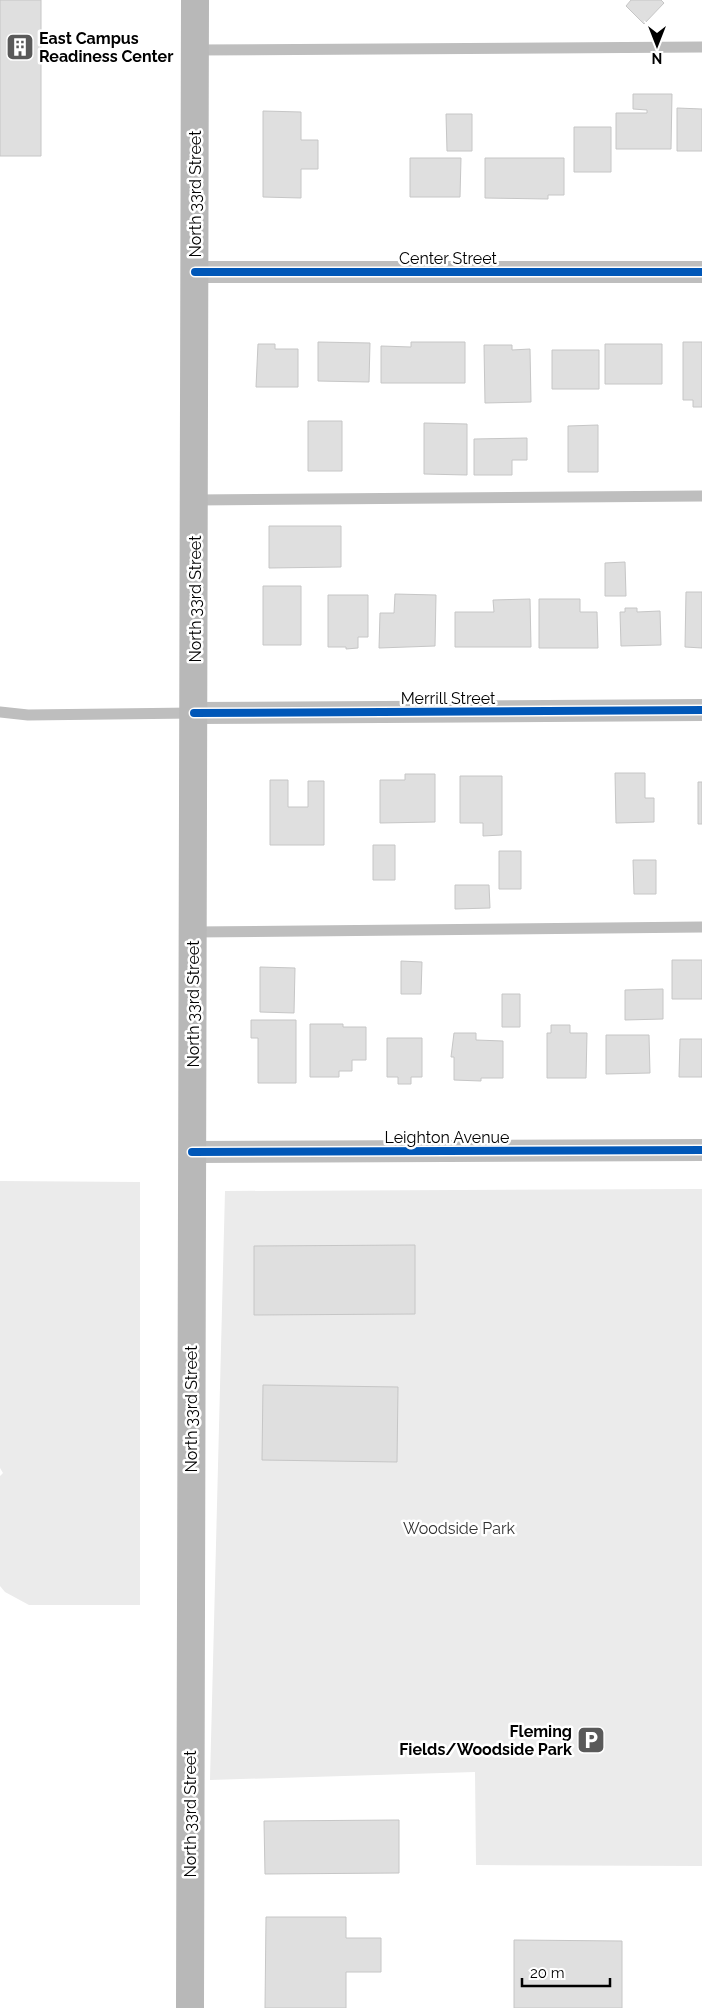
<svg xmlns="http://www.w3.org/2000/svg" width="702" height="2008" viewBox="0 0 702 2008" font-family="Raleway,sans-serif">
<rect width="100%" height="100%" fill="#fff"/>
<path fill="#ebebeb" d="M0,1181L140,1182V1605H29L5,1592L0,1586V1476L3,1473L0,1468Z
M702,1189V1866L476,1865L475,1772L210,1780L225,1191Z"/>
<path fill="#dfdfdf" stroke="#c6c6c6" d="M0,0H41V156H0Z
M631,0H661L664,3L644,24L626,6Z
M633,94H672L671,149H616V113H647V110L633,109Z
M677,108L702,109V151H677Z
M263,111L301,112V140H318V169H301V198L263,197Z
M446,114H472V151H447Z
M574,127H611V172H574Z
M410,158H461L460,197H410Z
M485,158H564V195H548V199L485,198Z
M318,342L370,343L369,382L318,381Z
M411,342H465V383H381V346L411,347Z
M683,342H702V407H693V400H683Z
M258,344H275V349H298V387H256Z
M605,344H662V384H605Z
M484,345H512V350L530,349L531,402L485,403Z
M552,350H599V389H552Z
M308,421H342V471H308Z
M424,423L467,424V475L424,474Z
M598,425V472H568V426Z
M527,438V460H512V475H474V439Z
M269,526H341V567L269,568Z
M625,562L626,596H605V563Z
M263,586H301V645H263Z
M686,592H702V648L685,647Z
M395,594L436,595L435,646L379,648L380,613H394Z
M328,595H368V637H358V648L346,649V647H328Z
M530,599L531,647H455V612H494L493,600Z
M539,599H580V612H597L598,648H539Z
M625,608H637V612L660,611L661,645L621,646L620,612H625Z
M615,773H645V798H654V822L616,823Z
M405,774H435V822L380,823V780H405Z
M460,776H502V835L483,836V823H460Z
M270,780H288V807H308V781H324V845H270Z
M698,782H702V824H698Z
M373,845H395V880H373Z
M499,851H521V889H499Z
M633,860H656V894H634Z
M455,885H489L490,908L455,909Z
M672,960H702V999H672Z
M401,961L422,962L421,994H401Z
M260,967L295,968L294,1013L260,1012Z
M663,989V1019L625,1020V990Z
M502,994H520V1027H502Z
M251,1020H296V1083H258V1038H251Z
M310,1024H343V1027H366V1060H352V1071H339V1077H310Z
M551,1025H570V1033H587L586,1078H547V1033H551Z
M454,1033H476V1040L503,1041V1078H481V1081L454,1080V1057H451Z
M606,1035H649L650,1073L606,1074Z
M387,1038H422V1077H411V1084H398V1077H387Z
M680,1039H702V1077H679Z
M415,1245V1314L254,1315V1246Z
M263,1385L398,1387L397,1462L262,1460Z
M399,1820V1873L265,1874L264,1821Z
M266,1917H346V1938H381V1972H346V2008H265Z
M514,1940L622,1941V2008H514Z"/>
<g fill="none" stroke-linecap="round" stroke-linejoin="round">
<path stroke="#bebebe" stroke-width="11" d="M195,50L702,47
M195,500L702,496
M0,712L28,715L193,713
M193,932L702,927"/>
<path stroke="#bebebe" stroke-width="22" d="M195,272H702
M194,713L702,710
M192,1152L702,1150"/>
<path stroke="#b8b8b8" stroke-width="28" d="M190,2008L195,0"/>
<defs>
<path id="cycleway" d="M195,272H702
M194,713L702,710
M192,1152L702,1150"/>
</defs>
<use href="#cycleway" stroke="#fff" stroke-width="11"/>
<use href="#cycleway" stroke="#0057b8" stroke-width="8"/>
</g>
<defs>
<symbol id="building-square" viewBox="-11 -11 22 22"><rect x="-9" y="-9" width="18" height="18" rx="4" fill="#595959" stroke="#fff"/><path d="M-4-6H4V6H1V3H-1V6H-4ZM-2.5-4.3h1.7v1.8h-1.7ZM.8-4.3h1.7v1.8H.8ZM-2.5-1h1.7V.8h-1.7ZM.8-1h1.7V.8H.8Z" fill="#fff"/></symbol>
<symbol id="parking-square" viewBox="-11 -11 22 22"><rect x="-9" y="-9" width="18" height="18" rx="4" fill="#595959" stroke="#fff"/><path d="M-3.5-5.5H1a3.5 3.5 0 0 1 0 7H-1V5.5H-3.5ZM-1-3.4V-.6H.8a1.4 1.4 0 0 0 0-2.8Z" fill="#fff"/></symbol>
</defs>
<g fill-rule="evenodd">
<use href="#building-square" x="4" y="31" width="32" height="32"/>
<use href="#parking-square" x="575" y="1724" width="32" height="32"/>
</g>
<g text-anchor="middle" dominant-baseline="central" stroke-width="5" stroke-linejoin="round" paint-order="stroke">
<g font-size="16" font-weight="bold" fill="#000" stroke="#fff" text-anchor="start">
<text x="39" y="38">East Campus<tspan x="39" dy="18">Readiness Center</tspan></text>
<text x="572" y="1731" text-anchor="end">Fleming<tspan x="572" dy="18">Fields/Woodside Park</tspan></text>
</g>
<g font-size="16" fill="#000" stroke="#fff">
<text transform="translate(195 194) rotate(-90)">North 33rd Street</text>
<text x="448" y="258">Center Street</text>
<text transform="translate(195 599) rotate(-90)">North 33rd Street</text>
<text x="448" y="698">Merrill Street</text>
<text transform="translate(193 1004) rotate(-90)">North 33rd Street</text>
<text x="447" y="1137">Leighton Avenue</text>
<text transform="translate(191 1409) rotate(-90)">North 33rd Street</text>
<text transform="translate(190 1814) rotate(-90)">North 33rd Street</text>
</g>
<g font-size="16" fill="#323232" stroke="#fff">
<text x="459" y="1528">Woodside Park</text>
</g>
</g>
<g transform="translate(657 45) rotate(180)" stroke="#ffffff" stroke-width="4" paint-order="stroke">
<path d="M0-4L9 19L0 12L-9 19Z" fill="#000000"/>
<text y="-8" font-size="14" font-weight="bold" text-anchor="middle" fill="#000000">N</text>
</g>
<path d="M522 1978v8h88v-8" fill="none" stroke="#000000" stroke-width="2.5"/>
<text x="530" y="1978" font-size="15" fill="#000000" stroke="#ffffff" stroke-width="4" paint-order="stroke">20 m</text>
</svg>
